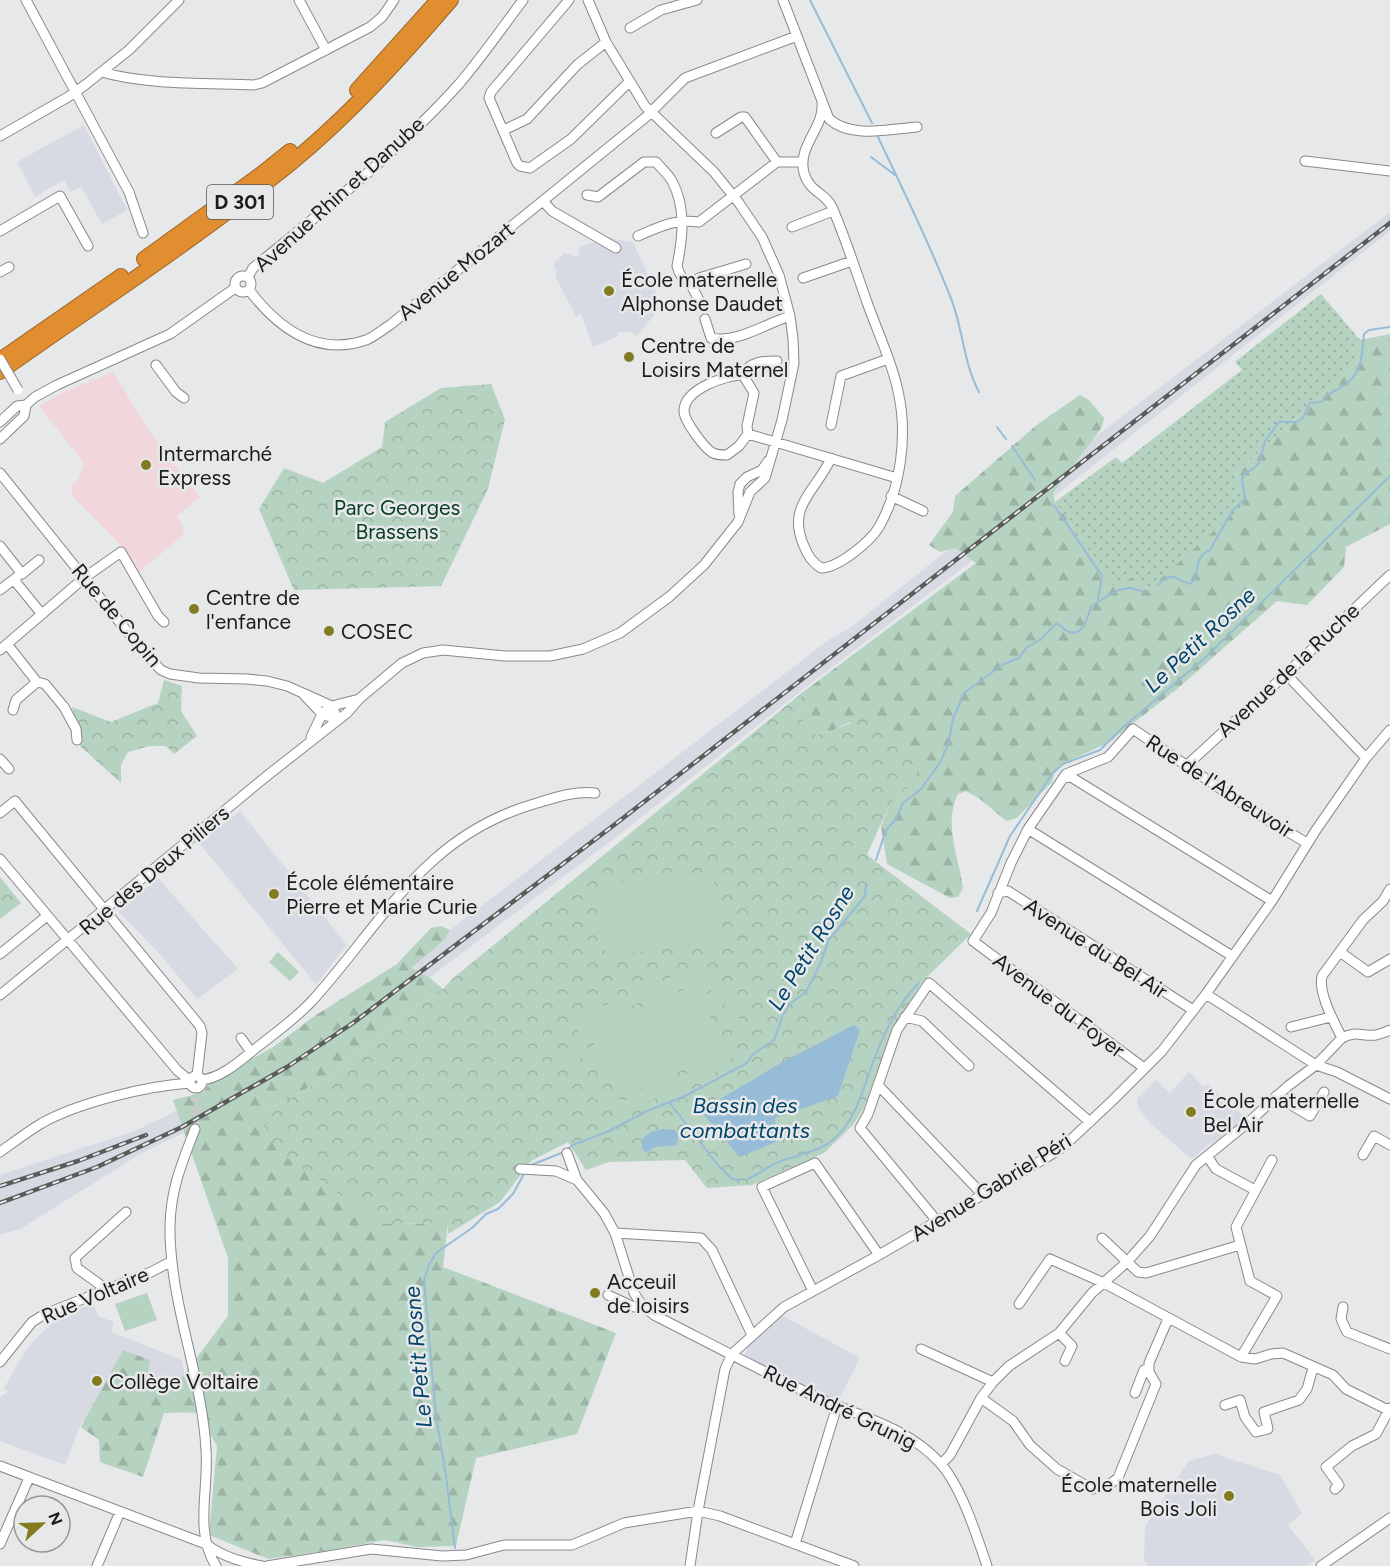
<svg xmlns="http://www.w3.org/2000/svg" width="1390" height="1566" viewBox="0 0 1390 1566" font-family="Figtree,sans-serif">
<defs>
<pattern id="grass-dots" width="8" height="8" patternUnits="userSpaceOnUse" patternTransform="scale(1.5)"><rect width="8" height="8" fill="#b6d2c0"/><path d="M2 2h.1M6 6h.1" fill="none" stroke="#9cb4a4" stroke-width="1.8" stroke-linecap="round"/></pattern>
<pattern id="forest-firs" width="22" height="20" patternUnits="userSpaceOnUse" patternTransform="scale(1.5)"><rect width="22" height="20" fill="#b6d2c0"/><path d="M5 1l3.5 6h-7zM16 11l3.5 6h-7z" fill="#9cb4a4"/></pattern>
<pattern id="park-crowns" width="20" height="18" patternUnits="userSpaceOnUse" patternTransform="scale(1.5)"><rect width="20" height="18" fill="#b6d2c0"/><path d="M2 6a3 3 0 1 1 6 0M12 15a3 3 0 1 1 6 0" fill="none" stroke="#9cb4a4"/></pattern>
</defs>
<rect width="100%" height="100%" fill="#e7e8e9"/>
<path fill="#f1d6db" d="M113,372L151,434L200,497L177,516L183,527L184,534L137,574L126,551L72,495L71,487L78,480L84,463L39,406L66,391Z"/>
<path fill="#d8dae3" d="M84,125L127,210L102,224L81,186L71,192L64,180L35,197L17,162Z
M1390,212V231L980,555L810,684L615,838L417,987L245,1103L142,1153L20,1229L0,1235V1175L137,1130L242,1079L390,976L830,639L851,627L968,534Z
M604,237L633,242L662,306L636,337L633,333L628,332H618V336L593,347L581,314L576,316L555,276L557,269L554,268L555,261L559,259L560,256H563V253L578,257L580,247L595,242L598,245Z
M240,811L347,945L316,984L199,843Z
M158,878L238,969L197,999L159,953L118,911Z
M1189,1072L1204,1087L1207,1084L1246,1118L1220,1138L1204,1148L1194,1158L1189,1157L1150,1123L1138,1107L1137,1099L1156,1080L1170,1093Z
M93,1303L98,1316L114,1322L111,1332L182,1360L190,1400L197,1414L112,1405L110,1429L82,1421L65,1465L0,1441V1397L8,1392L4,1388L27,1348L56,1319Z
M783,1316L860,1358L837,1403L744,1356L752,1335Z
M1215,1454L1280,1475L1302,1513L1288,1525L1315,1560L1306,1566H1148L1144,1561L1145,1526L1189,1461Z"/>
<path fill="url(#grass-dots)" d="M1321,294L1360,340L1350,351L1359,361L1236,473L1244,505L1150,590L1147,592L1132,577L1115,588L1055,502L1116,457L1122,463L1242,370L1235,362Z"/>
<path fill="url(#forest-firs)" d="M1390,334V524L1346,547L1344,567L1307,605L1277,601L1177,689L1108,743L1062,764L1054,774L1052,782L1017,818L1006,821L980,799L966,791L958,794C943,824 959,857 963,888L958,897L950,898L887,864L881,826L890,803L906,789L850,722L830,732L815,735L799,715L803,692L976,563L955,548L940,552L929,545L953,512L955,496L1038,424L1080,395L1089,400L1104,418L1102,427L1053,493L1055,502L1115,587L1132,577L1147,591L1243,505L1236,473L1359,361L1350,351L1360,340Z
M441,926L450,930L444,940L411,968L430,978L443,989L417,1005L334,1073L262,1114L382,1224L448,1223L443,1267L616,1333L577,1434L476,1458L456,1546L417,1547L385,1540L331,1550L268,1559L209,1535L217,1446L197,1412L164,1413L143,1477L100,1462L99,1440L81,1427L123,1350L150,1360L147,1382L176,1385L228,1316V1258L173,1100L204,1092L209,1083L273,1047L316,1015L397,964L431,928Z"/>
<path fill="url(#park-crowns)" d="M491,384L505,419L488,489L441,586L294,590L259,509L284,468L323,483L382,447L385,422L441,388Z
M164,680L182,686L181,711L197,736L174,754L166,746H149L128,752L121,765V783L80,746L72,707L111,722L158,703Z
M803,692L799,715L815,735L830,732L864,717L879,719L905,740L915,752L920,766L916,777L906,789L890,803L867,855L971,934L923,981L895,1025L863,1110L853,1125L824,1153L752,1185L707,1188L685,1160L609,1162L586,1170L568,1142L531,1161L500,1202L448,1234V1223L382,1224L279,1152L264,1129L262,1114L334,1073L417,1005L443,989L451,980Z
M0,877L21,903L0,919Z"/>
<path fill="#b6d2c0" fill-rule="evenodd" d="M713,871L722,942L606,956L598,885Z
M278,952L299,972L290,981L269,962Z
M695,967L700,977C742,989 754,1041 721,1070C699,1079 641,1109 621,1107C564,1103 556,1032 603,1006ZM684,983C725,982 747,1027 722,1059L626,1100C587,1099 566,1055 591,1024Z
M695,985L724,1053L617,1098L588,1030Z
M147,1293L157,1320L125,1331L115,1304Z"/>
<path fill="#96bcd8" d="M854,1025L860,1030L838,1096L775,1118L776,1142L740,1157L692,1101H717L786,1060Z
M663,1129L675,1130L678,1134L677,1145L655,1147L646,1153L642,1149V1139L650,1132Z"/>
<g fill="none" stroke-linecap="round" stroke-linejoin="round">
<path stroke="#96bcd8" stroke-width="2" d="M810,0L872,123
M878,137C903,190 929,242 950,296C963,327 963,362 979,392
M871,157L895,175
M997,427L1006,439
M1012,446L1035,480
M1054,505L1102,576L1098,599
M1158,585C1173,570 1174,579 1190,584L1195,579L1199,560L1203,554L1210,550L1232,511L1245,499L1242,479L1245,473L1253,469L1259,463L1265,441L1279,422H1297L1303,418L1310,403L1321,402C1327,394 1331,393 1340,388C1364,374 1361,358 1364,334L1369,330L1390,327
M876,860L886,830L896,819L903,803L921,789L941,761L949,741L953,719L964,693L1002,665L1019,658L1026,648L1041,639L1057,623C1059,625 1062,627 1064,629C1082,642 1088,617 1091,606L1118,590L1131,588L1144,592
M977,911L1010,836L1053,773L1063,764L1100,750L1120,730L1206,657L1390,476
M669,1102L717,1164L732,1179L740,1180
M531,1165L564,1152L573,1145L609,1131L647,1111L685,1096L747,1063L752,1055L774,1040L783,1015L790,1004L806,992L821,962L828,941L865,896L866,884
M748,1179C757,1175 766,1168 776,1163C794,1155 819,1153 835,1138C852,1123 860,1100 867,1079C878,1046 894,1007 919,983
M455,1548L446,1476L436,1416L424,1280L429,1265L436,1253L472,1228L486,1214L498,1209L513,1194L525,1172"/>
<path stroke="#c8c9ca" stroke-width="9" stroke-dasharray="9 4.5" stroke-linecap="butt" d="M195,1129L197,1098"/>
<defs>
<path id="minor" d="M26,0L129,192L143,233
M299,0L326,50
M569,0L491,92L489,98L517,163L520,166L530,168L571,139L629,82
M783,0L829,119C852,139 889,129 917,127
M630,28L661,10L697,0
M102,72C145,85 207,83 254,85L262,83L370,27L382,17L394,0
M822,104C824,128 797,146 804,173C810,193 825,192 832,207C846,239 856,272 868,305C878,333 892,362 898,391C908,435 901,488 879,527C870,542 838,568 821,568C812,562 808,556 804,546C786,505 816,492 831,458
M504,130L527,119L577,65L606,42
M716,133L741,117H745L777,162
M0,136L68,97L85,85L129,50L179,0
M1305,161L1390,171
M587,195L598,197L644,162H656C661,168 668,174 672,181C686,207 683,237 677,266C679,274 682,280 690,283L699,278L746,264
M543,201L552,211L616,248
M792,227L833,211
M0,231L60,196L88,246
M638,236C662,226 672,219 699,222L777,162H802
M0,272L9,267
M235 284a8 8 0 1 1 16 0a8 8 0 1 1-16 0Z
M248,277L253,268C324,210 397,153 459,84C482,57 502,28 523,0
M803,278L852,261
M690,283L700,302
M249,290C278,328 316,357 366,340C374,337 382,330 390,325L646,117L685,78L797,36
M705,319L711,338
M711,338C736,344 767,323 790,316
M156,365L176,392L184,398
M743,375C749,361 764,361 777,361
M26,405L35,397L57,385L170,334L235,288
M0,422L17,406L26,405
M831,425L841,376L888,359
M748,434L739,446L727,455C722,455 717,455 713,453C705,449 684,421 684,411C684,389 726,375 743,375L754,393L747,426L748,434L897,478
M0,439L24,416L26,405
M0,473L142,650L161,670L170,674L199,678L247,679L267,681L287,686L332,706L338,720
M891,496L923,511
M739,514L738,492L740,484L747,477L762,470L768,461
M0,546L22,574L39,560
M14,580L41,613
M0,590L17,577
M7,644L37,682L45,684L64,707L76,729L77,740
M0,650L84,578L121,552L158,616L164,622
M1286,674L1366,758
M304,695L322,714L338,720
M13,710L16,700L37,682
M311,737L322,714L332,706L359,699
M0,759L9,769
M1186,766L1286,674L1390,575
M1063,778L1071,777L1272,901
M0,813L15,801L200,1026L202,1033L197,1076
M1030,827L1031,831L1232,956
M0,859L177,1070L190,1081
M998,893L1008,891L1193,1010
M1340,952L1368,972L1390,959
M0,954L47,916
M1206,994L1316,1065L1337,1072L1390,1099
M0,995L268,775L347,713L359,699L402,663L423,653L443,650L505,656H550L583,649L620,633L669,597L704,565L738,522L750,492L765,478L782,420L794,363L793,339L790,316L779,275L762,237L739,203L714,172L645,106L606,42L588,0
M905,1017L922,1021L969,1066
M1291,1027L1331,1017
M241,1038L251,1052
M1342,1038C1355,1030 1364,1037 1376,1035C1380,1034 1386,1032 1390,1030
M1144,1068L973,941L991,913L1011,863L1028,829L1066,774L1108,757L1133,729L1256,813L1307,843
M190 1082a6 6 0 1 1 12 0a6 6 0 1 1-12 0Z
M202,1080C224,1077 243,1058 260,1045C278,1031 296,1018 312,1001C385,920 424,835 537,803C557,797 574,791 595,793
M878,1085L982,1194
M1276,1096L1310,1116L1324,1092
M195,1129C182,1163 171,1188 170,1225C169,1302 202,1374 206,1450C209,1489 194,1532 216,1566
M0,1152C14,1142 27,1132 42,1123C80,1102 147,1086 190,1083
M567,1153L577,1180L604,1213L615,1233L634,1293L642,1305L654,1315C705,1341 756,1368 808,1393C853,1415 906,1425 940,1463C961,1486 977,1536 987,1566
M1363,1155L1374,1136L1390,1145
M1207,1156L1216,1169L1255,1190
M520,1169L556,1171L577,1180
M937,1221L860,1128L868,1114L897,1030L929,983L1090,1122
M615,1233L701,1238L712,1250L752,1335
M1102,1238L1138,1272L1146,1273L1240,1245
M106,1289L77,1268L75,1258L126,1212
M813,1291L762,1187L815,1163L879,1255
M608,1295L634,1307L642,1305
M1019,1304L1050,1259L1104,1283L1241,1357L1255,1359L1271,1354L1283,1353L1333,1375L1346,1389L1390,1411
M1343,1307L1341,1319L1347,1332L1390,1349
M1059,1333L1072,1346L1065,1361
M921,1349L993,1382
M1241,1357L1277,1296L1250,1281L1236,1227L1272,1160
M0,1362L32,1322L45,1314L151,1272L172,1261
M1135,1393L1144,1370L1149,1369
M981,1398L1013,1421L1030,1445L1057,1469L1092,1489L1106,1487L1118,1478L1156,1384L1149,1372V1363L1168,1319
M1225,1405L1240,1400L1245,1417L1256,1432L1268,1429L1264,1412L1299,1400L1307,1389L1313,1368
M941,1464L950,1455L981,1398L993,1382L1009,1366L1059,1333L1092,1293L1127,1262L1150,1236L1196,1165L1250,1121L1288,1086L1316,1065L1342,1038C1334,1022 1318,993 1322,976L1363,920L1383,901L1390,889
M0,1466L206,1544C223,1557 242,1562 262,1566
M1335,1489L1339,1485L1326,1467L1352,1446L1376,1434L1390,1408
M0,1544L29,1478
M795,1544L837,1406
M97,1566L120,1512
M267,1566L371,1549L442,1556L466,1555L504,1545H572L624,1523L698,1511L720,1516L854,1566
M690,1566L698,1511L725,1369L732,1354L784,1307L879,1255L1044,1159L1063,1147L1113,1100L1162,1051L1206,994L1272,901L1316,830L1366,758L1390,730
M1321,1566L1390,1518"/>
<path id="highway" d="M357,90L438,0
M144,259L260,175L290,151
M0,360L121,276
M0,372C89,309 181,249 267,182C336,130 395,65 451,0"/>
</defs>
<use href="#minor" stroke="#89898b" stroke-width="11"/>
<use href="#highway" stroke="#9b6628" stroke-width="16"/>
<use href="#minor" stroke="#fff" stroke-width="9"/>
<use href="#highway" stroke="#e08e2f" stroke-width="14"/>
<defs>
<path id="rail" d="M0,1186L78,1161L146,1135
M0,1203L97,1167L182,1127L287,1067L353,1023L618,822L1390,223"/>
</defs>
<use href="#rail" stroke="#5a5b5b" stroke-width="4.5"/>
<use href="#rail" stroke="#e7e8e9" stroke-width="2" stroke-dasharray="7" stroke-linecap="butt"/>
<defs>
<path id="minor-bridge" d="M0,359L18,390"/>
</defs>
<use href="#minor-bridge" stroke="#89898b" stroke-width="11" stroke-linecap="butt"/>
<use href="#minor-bridge" stroke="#fff" stroke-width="9"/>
</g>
<g fill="#817b22" stroke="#e7e8e9" stroke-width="2">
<circle cx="609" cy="291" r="6"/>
<circle cx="629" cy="357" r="6"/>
<circle cx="146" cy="465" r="6"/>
<circle cx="194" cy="609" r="6"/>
<circle cx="329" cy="631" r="6"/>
<circle cx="274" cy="894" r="6"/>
<circle cx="1191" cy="1112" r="6"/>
<circle cx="595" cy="1293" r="6"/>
<circle cx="97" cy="1381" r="6"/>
<circle cx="1229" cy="1496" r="6"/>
</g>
<g text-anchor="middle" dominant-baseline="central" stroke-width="5" stroke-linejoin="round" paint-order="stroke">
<rect fill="#e7e8e9" stroke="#58595a" stroke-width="1.5" x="207" y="185" width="66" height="34" rx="4.5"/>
<g font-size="20" font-weight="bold" fill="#1b1c1c">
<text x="240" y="202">D 301</text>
</g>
<g font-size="21" fill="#1b1c1c" stroke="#e7e8e9">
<text transform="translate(339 194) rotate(-42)">Avenue Rhin et Danube</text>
<text transform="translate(456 271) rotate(-39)">Avenue Mozart</text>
<text transform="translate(117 615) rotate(50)">Rue de Copin</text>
<text transform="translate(1288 670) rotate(-43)">Avenue de la Ruche</text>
<text transform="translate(1220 786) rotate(33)">Rue de l'Abreuvoir</text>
<text transform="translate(154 870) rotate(-40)">Rue des Deux Piliers</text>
<text transform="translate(1096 948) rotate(33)">Avenue du Bel Air</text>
<text transform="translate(1059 1005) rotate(37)">Avenue du Foyer</text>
<text transform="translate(991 1187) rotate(-32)">Avenue Gabriel Péri</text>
<text transform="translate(95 1295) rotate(-23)">Rue Voltaire</text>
<text transform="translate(840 1407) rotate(26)">Rue André Grunig</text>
</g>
<g font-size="21" fill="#1b1c1c" stroke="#e7e8e9" text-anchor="start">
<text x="621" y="279">École maternelle<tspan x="621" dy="24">Alphonse Daudet</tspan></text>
<text x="641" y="345">Centre de<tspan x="641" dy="24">Loisirs Maternel</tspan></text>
<text x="158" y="453">Intermarché<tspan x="158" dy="24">Express</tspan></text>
<text x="206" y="597">Centre de<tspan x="206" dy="24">l'enfance</tspan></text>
<text x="341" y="631">COSEC</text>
<text x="286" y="882">École élémentaire<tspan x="286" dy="24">Pierre et Marie Curie</tspan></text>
<text x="1203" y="1100">École maternelle<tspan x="1203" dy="24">Bel Air</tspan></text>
<text x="607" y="1281">Acceuil<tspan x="607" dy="24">de loisirs</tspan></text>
<text x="109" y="1381">Collège Voltaire</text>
<text x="1217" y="1484" text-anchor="end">École maternelle<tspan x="1217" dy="24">Bois Joli</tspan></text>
</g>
<g font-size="21" fill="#083c23" stroke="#e7e8e9">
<text x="397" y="507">Parc Georges<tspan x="397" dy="24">Brassens</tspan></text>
</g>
<g font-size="22" font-style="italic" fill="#004469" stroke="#e7e8e9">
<text transform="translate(1200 640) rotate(-43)">Le Petit Rosne</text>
<text transform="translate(811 948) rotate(-58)">Le Petit Rosne</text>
<text x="745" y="1105">Bassin des<tspan x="745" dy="25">combattants</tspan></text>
<text transform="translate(418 1357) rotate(-95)">Le Petit Rosne</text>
</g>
</g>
<g transform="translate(42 1524) rotate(68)"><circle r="28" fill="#e7e8e9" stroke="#959697" stroke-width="1.5"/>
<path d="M0-4.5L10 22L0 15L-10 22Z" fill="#817b22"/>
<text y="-9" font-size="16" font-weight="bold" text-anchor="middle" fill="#1b1c1c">N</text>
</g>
</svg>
